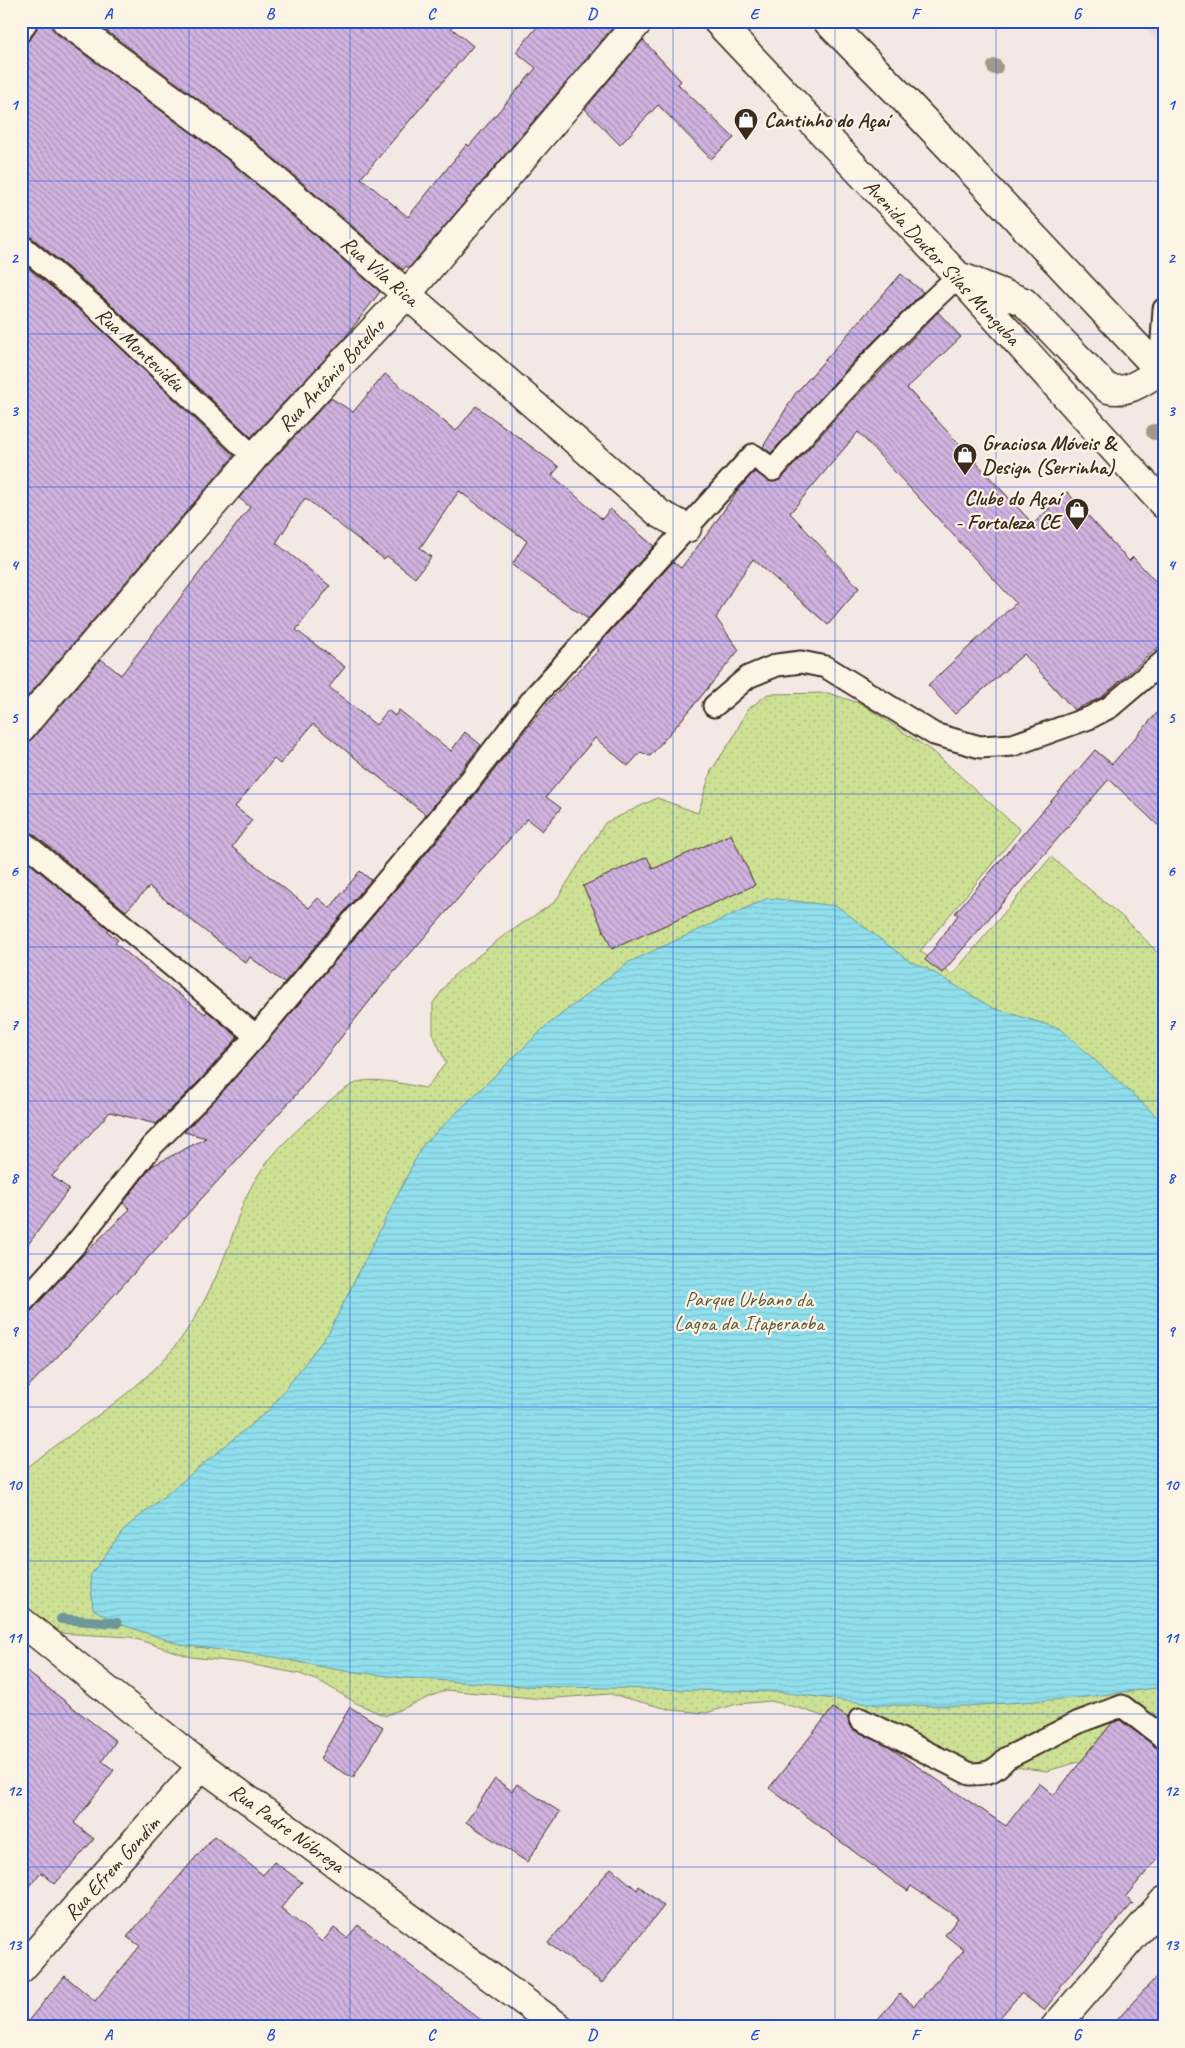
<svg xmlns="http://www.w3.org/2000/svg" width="1185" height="2048" viewBox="0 0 1185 2048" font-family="Caveat,sans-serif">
<defs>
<pattern id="park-dots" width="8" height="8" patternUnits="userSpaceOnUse" patternTransform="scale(1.25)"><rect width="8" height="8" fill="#cde195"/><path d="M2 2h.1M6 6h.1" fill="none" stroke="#b1c180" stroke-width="1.8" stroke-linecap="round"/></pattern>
<pattern id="water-rules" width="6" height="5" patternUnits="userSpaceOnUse" patternTransform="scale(1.25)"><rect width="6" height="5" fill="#90dfed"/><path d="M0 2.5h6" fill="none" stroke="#7dc0cb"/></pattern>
<pattern id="building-back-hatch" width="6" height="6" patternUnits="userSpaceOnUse" patternTransform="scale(1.25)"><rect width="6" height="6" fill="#d0b3e0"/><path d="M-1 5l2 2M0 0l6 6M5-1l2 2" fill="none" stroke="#aa92b5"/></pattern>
</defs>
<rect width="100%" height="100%" fill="#f3e8e4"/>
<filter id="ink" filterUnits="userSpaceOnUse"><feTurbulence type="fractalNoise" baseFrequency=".02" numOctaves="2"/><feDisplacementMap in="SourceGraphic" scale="10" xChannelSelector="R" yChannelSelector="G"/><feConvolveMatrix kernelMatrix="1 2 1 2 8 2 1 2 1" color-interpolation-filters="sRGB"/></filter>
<g filter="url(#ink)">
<path fill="#e8d8e3" d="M1138,21H1164V47Z"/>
<path fill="url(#park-dots)" stroke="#84865a" d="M828,693L862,704L936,754L1020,830L920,951L952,975L1051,857L1126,920L1164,959V1737L1129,1743L1078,1762L1047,1771L952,1759L921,1750L799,1708L771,1701L737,1704L706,1713L672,1710L610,1694L543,1699L446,1690L385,1716L356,1703L323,1683L300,1674L244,1663L191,1657L130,1637L21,1631V1473C73,1428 138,1396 180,1340C199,1314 214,1283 226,1253C234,1234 238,1212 248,1193C263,1161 290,1136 316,1113C326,1103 348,1084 362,1081C380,1078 408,1085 426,1088L446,1063L433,1034V1003L452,977L502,937L555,902L605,823L657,798L698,813L711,771L734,736L747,710L768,694Z"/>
<path fill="url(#water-rules)" stroke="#6e979a" d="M768,898L837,906L909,961L926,968L993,1008L1061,1029L1164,1123V1687L1078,1698L966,1706L879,1705L779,1692L522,1686L404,1678L338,1670L274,1657L182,1645L117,1623L93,1609L90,1576L123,1530L270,1409L329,1332L422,1146L545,1027L629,962Z"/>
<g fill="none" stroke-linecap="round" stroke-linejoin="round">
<path stroke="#6e979a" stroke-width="10" d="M61,1619L117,1623"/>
</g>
<path fill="url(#building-back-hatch)" stroke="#3b2a1e" d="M40,21H51L52,28L57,34L228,160L380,292L343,340L251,437L105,299L29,235L21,233V48L32,37Z
M93,21H443L473,46L361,178L408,217L467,144L469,146L536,68L516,52L542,21H618L409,268L406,266L403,270L247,135Z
M643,40L681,81L678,84L734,138L711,159L658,105L620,145L585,109Z
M21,262L88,317L234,456L21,704Z
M901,274L923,292L853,362L771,453L763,447L795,394Z
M938,312L961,337L907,388L1033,524L1067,492L1129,561L1133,557L1164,591V642L1102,697L1074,710L1024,654L955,714L928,685L1016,603L858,432L790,513L859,588L828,625L753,559L733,588L716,618L739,650L690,710L650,756L641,752L628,766L595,738L546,797L561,808L542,831L527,819L376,993L294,1097L65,1349L21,1394V1316L30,1312L81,1257L130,1209L123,1203L152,1166L206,1138L184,1132L217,1098L265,1044L468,804L519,738L553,697L599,650L597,647L608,634L673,562L681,568L711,529L736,493L751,475L755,472L772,482L782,478L849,404Z
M385,374L456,431L476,406L559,467L552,475L602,519L610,509L654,546L588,619L512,565L527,541L459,491L420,548L431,557L415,578L387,556L384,559L305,498L276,543L330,586L296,630L345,667L329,687L376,725L388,710L395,716L399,710L451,751L465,732L481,745L426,815L313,724L280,764L274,759L235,807L252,820L232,847L309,908L318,898L330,908L360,871L371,880L284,983L250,957L246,963L149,887L126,911L29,830L21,828V743H27L33,738L101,659L121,675L250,507L239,498L266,467L331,398L353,412Z
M1164,705V831L1109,779L942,973L925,960L958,915L955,913L1095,750L1112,764Z
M731,834L755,885L612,949L583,886L647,857L653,869Z
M21,856L109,929L107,931L118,940L115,943L150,972L205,1014L207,1011L209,1013L238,1037L199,1081L156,1124L110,1112L52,1176L69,1189L21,1254Z
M21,1667L116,1741L102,1761L114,1770L74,1823L94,1839L55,1884L41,1872L21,1897Z
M350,1707L383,1727L353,1778L320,1759Z
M833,1708L848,1718L849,1725L854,1730L887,1746L1006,1826L1039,1783L1054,1795L1112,1723L1120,1720L1164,1753V1851L1126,1896L1133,1903L1059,1987L1061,1989L1044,2010L1021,1993L992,2027H871L900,1994L914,2006L964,1950L945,1935L958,1918L911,1886L908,1891L896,1883L769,1788Z
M495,1779L512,1791L517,1784L560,1812L527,1862L466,1822Z
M214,1836L263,1875L274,1862L302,1882L281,1908L322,1942L334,1928L347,1938L358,1925L490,2027H23L65,1976L95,2001L140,1946L127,1937Z
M611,1868L637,1890L639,1886L664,1906L602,1983L548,1943Z
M1164,1969V2027H1111L1133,2002Z"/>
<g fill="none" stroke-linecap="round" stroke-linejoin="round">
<defs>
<path id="service" d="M21,31L27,21
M21,245L96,308L254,457
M1160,371L1164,309
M714,706L748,677L777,665L801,662L826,667L934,734L980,747L1013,745L1089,718L1110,707L1164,661
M21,840L256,1036
M21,1304L73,1247L152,1146L208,1090L256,1036L458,796L535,696L742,467L753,455L773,470C831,402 892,338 958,276
M860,1719L970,1774C989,1774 994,1772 1007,1758L1079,1722L1122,1706L1164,1738"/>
<path id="minor" d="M66,21L238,148L660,514L687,528
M21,728L254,457L406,295L639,21
M21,1621L202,1766L559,2027
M21,1969L202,1766"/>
<path id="tertiary" d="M1055,2027L1164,1901"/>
<path id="primary" d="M717,21L958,276L1164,505
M827,21L903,98L1164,375
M964,278L1024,302L1108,389C1128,394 1143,381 1160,371"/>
</defs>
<use href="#service" stroke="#3b2a1e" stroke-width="25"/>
<use href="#minor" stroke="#3b2a1e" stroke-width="31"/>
<use href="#tertiary" stroke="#3b2a1e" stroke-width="31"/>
<use href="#primary" stroke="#3b2a1e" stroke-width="31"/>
<use href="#service" stroke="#fcf5e5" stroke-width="21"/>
<use href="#minor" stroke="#fcf5e5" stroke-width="28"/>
<use href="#tertiary" stroke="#fcf5e5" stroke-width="28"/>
<use href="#primary" stroke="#fcf5e5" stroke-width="28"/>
</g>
<g fill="#a29988">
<circle cx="995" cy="67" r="8"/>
<circle cx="1154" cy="432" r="8"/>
</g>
</g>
<path fill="none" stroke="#1d4ed8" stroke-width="1" stroke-opacity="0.55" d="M189,21V2027M350,21V2027M512,21V2027M673,21V2027M835,21V2027M996,21V2027M21,181H1164M21,334H1164M21,487H1164M21,641H1164M21,794H1164M21,947H1164M21,1101H1164M21,1254H1164M21,1407H1164M21,1561H1164M21,1714H1164M21,1867H1164"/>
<defs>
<symbol id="shop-pin" viewBox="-11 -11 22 30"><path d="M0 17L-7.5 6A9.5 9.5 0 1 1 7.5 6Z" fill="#3b2a1e" stroke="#fcf5e5"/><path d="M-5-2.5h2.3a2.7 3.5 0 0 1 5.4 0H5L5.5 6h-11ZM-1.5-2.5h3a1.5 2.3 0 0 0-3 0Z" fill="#fff"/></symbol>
</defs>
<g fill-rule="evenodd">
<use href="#shop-pin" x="732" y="106" width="28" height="38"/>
<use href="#shop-pin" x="951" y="441" width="28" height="38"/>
<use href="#shop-pin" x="1063" y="496" width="28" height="38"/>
</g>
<g text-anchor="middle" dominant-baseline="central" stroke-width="4.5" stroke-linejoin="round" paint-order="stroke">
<g font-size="21" font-weight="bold" fill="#3b2a1e" stroke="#fcf5e5" text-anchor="start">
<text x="764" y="120">Cantinho do Açaí</text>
<text x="982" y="443">Graciosa Móveis &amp;<tspan x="982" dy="24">Design (Serrinha)</tspan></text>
<text x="1060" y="498" text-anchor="end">Clube do Açaí<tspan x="1060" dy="24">- Fortaleza CE</tspan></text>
</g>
<g font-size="21" fill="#3b2a1e" stroke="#fcf5e5">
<text transform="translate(942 262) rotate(47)">Avenida Doutor Silas Munguba</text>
<text transform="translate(380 271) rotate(41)">Rua Vila Rica</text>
<text transform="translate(140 349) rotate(43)">Rua Montevidéu</text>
<text transform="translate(331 375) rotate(-47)">Rua Antônio Botelho</text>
<text transform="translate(287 1828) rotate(36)">Rua Padre Nóbrega</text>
<text transform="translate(112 1868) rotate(-48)">Rua Efrem Gondim</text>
</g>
<g font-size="21" fill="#60583c" stroke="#fcf5e5">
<text x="749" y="1299">Parque Urbano da<tspan x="749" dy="24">Lagoa da Itaperaoba</tspan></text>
</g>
</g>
<rect width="1185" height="2048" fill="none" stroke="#fcf5e5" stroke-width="55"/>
<rect x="28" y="28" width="1130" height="1992" fill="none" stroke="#1d4ed8" stroke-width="2"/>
<g font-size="16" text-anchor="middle" font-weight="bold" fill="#1d4ed8">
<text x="108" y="19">A</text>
<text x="270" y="19">B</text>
<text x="431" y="19">C</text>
<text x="592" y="19">D</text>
<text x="754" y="19">E</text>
<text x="915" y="19">F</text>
<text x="1077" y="19">G</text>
<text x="14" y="110">1</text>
<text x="1171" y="110">1</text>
<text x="14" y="263">2</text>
<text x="1171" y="263">2</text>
<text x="14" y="416">3</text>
<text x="1171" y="416">3</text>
<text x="14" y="570">4</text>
<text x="1171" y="570">4</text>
<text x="14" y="723">5</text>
<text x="1171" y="723">5</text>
<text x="14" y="876">6</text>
<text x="1171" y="876">6</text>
<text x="14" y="1030">7</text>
<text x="1171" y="1030">7</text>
<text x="14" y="1183">8</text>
<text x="1171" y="1183">8</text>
<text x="14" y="1336">9</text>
<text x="1171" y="1336">9</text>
<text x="14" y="1490">10</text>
<text x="1171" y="1490">10</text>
<text x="14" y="1643">11</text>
<text x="1171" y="1643">11</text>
<text x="14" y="1796">12</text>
<text x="1171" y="1796">12</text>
<text x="14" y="1950">13</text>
<text x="1171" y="1950">13</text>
<text x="108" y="2040">A</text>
<text x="270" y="2040">B</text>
<text x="431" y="2040">C</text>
<text x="592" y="2040">D</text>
<text x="754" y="2040">E</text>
<text x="915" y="2040">F</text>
<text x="1077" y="2040">G</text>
</g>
</svg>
